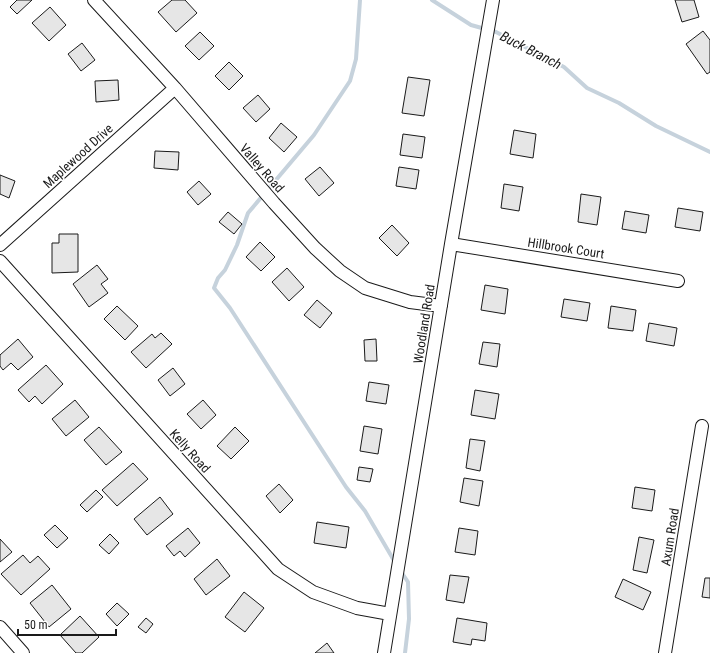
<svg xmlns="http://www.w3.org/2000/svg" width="710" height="653" viewBox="0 0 710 653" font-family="'Roboto Condensed',sans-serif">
<rect width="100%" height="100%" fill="#fff"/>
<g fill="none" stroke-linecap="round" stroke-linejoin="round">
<path stroke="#c6d2dc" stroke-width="4" d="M360,0L356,59L350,81L314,135L248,213L237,245L225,270L218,278L214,288L230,308L346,487L365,511L396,564
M432,0L471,25L496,32L564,67L587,88L619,103L656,126L710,152
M400,570L408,582L409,619L405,653"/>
</g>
<path fill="#e6e6e6" stroke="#1a1a1a" d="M17,0H32L17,14L10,7Z
M172,0H185L197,13L176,32L158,12Z
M675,0H694L699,17L682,22Z
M50,7L66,25L49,41L32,23Z
M703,31L710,40V72L707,74L686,44Z
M200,32L214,46L199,60L185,46Z
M82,43L95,60L81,71L68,54Z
M229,62L243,76L229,90L215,76Z
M408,77L430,80L424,116L402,113Z
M118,80L119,100L96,102L95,81Z
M258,95L270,109L256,122L243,108Z
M281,123L297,137L284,152L269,138Z
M514,130L536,134L533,158L510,154Z
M403,134L425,137L422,158L400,155Z
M155,151L179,152L178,170L154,168Z
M320,167L334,183L319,196L305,179Z
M399,167L419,170L416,189L396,186Z
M0,175L15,181L9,198L0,194Z
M199,181L211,194L198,205L187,192Z
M504,184L523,187L519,211L501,208Z
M581,194L601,197L597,225L578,222Z
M678,208L703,212L700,231L675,227Z
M625,211L649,215L646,233L622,229Z
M228,212L242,224L234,234L219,222Z
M392,225L409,243L397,256L379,238Z
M59,234H78V272L52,273V243H59Z
M260,242L275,257L261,271L246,257Z
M97,265L108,279L101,284L108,293L89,307L73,284Z
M287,268L304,287L289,301L272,282Z
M485,285L508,289L505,314L481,310Z
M564,299L590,303L587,321L561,317Z
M317,300L332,313L320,328L304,315Z
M117,306L138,326L125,340L104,319Z
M611,306L636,310L633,331L608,328Z
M649,323L677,328L674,346L646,341Z
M161,333L172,344L146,368L131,352L152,334L155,338Z
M18,339L33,357L18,370L11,363L3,370L0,366V355Z
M376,339L377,361H365L364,340Z
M483,342L500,344L497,367L479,364Z
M46,365L63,384L42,404L35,396L29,402L18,390Z
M173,368L185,384L170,396L158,380Z
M369,382L389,385L386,404L366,401Z
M475,390L499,394L495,419L471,415Z
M75,400L89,417L66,436L52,419Z
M203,400L216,415L201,429L187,414Z
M364,426L382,429L378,454L360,451Z
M99,427L122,452L106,465L84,440Z
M235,427L249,441L231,459L217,446Z
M470,439L485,441L480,471L466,468Z
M133,463L148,479L117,506L102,490Z
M359,467L373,469L370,482L357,480Z
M464,478L483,481L479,506L460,502Z
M279,484L293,500L280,513L266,496Z
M635,487L655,490L652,511L632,508Z
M96,490L103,497L87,512L80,505Z
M160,497L173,514L147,535L134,519Z
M317,522L349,527L346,548L314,543Z
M55,525L68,538L57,548L44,535Z
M188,528L200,543L185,557L180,551L174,556L166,546Z
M459,528L478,531L475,555L455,552Z
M110,534L119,543L109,554L99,545Z
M639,537L654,540L647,573L633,570Z
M0,539L12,552L0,562Z
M23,555L30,563L38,556L50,569L21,595L1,574Z
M217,559L230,576L206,595L194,579Z
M450,575L469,577L464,603L446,600Z
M705,578H710V598L702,597Z
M623,579L651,592L643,610L615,597Z
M52,585L71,609L49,627L30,603Z
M244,592L264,608L245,632L225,617Z
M117,603L129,614L117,626L106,614Z
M80,616L99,637L82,653H76L60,635Z
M146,618L153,624L146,633L138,627Z
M457,618L487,623L485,641L472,639L471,645L453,642Z
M327,643L334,653H315Z"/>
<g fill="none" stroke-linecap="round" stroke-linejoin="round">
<defs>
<path id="minor" d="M94,0L175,88L274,203L315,248L340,271L365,288L410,302L441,306
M451,244L678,281
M0,245L175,88
M0,261L278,569L313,592L357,608L390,614
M0,627L23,653
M384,653L451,244L493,0
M665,653L702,426"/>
</defs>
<use href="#minor" stroke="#1a1a1a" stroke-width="14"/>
<use href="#minor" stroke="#fff" stroke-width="12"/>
</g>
<g text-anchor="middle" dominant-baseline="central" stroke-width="3" stroke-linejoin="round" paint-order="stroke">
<g font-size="13" fill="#1a1a1a" stroke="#fff">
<text transform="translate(78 156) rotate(-42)">Maplewood Drive</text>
<text transform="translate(262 168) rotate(49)">Valley Road</text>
<text transform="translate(566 248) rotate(9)">Hillbrook Court</text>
<text transform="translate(424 324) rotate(-81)">Woodland Road</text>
<text transform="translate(190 451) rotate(48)">Kelly Road</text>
<text transform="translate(670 537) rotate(-81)">Axum Road</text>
</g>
<g font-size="14" font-style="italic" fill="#1a1a1a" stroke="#fff">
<text transform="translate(531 50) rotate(27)">Buck Branch</text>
</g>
</g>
<path d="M18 629v6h98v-6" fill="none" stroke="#1a1a1a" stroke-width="2"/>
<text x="24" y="629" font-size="12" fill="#1a1a1a" stroke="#ffffff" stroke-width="3" paint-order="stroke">50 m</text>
</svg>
